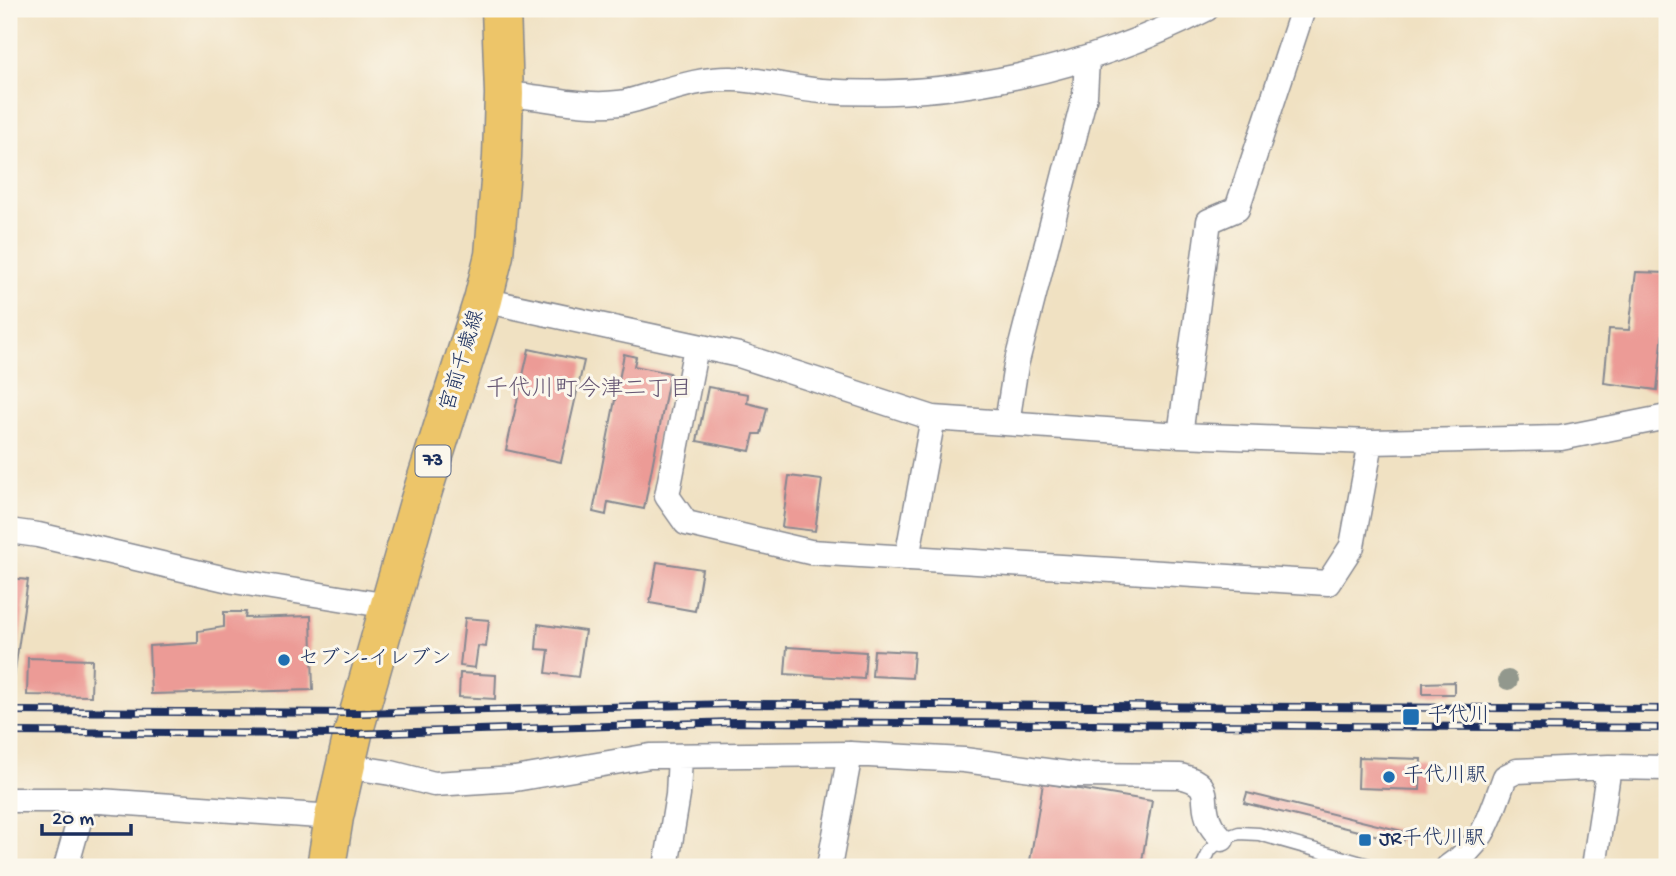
<svg xmlns="http://www.w3.org/2000/svg" width="1676" height="876" viewBox="0 0 1676 876" font-family="'Gochi Hand','Klee One',sans-serif">
<rect width="100%" height="100%" fill="#fbf7ec"/>
<filter id="ink" filterUnits="userSpaceOnUse"><feTurbulence type="fractalNoise" baseFrequency=".0143" numOctaves="2"/><feDisplacementMap in="SourceGraphic" scale="14" xChannelSelector="R" yChannelSelector="G"/><feConvolveMatrix kernelMatrix="1 2 1 2 8 2 1 2 1" color-interpolation-filters="sRGB"/></filter>
<filter id="wash" filterUnits="userSpaceOnUse"><feTurbulence type="fractalNoise" baseFrequency=".00686" numOctaves="4" result="noise"/><feDisplacementMap in="SourceGraphic" scale="28" xChannelSelector="R" yChannelSelector="G"/><feGaussianBlur stdDeviation="1.57" result="paint"/><feColorMatrix in="noise" values="0 0 0 0 0 0 0 0 0 0 0 0 0 0 0 0 0 1.4 0 .05"/><feComposite in="paint" operator="in"/></filter>
<g filter="url(#wash)">
<rect width="100%" height="100%" fill="#f0e1c2"/>
<g id="blocks">
<path fill="#ec9b96" d="M1636,272L1667,273V323L1664,322L1657,390L1604,383L1609,329L1629,330Z
M529,349L584,361L561,462L506,450Z
M624,354L636,357L634,366L670,373L644,509L608,502L606,515L593,512Z
M708,387L748,394L747,403L767,408L761,434H754L750,451L697,441Z
M789,476L822,480L815,531L782,527Z
M657,562L702,569L695,611L650,603Z
M9,578L28,580L13,684H9Z
M224,612H246L245,618L311,616L313,690L151,694L149,646L198,643V631L224,627Z
M465,618L489,620L486,647L478,646L475,668L460,666Z
M538,624L585,631L578,677L546,673L549,650L536,649Z
M787,647L866,652L864,679L785,674Z
M874,650L914,652L912,678L872,676Z
M28,658L92,660L91,696L27,695Z
M460,673L496,675L495,699L459,697Z
M1454,682V694H1423V683Z
M1359,757L1421,759L1420,790L1358,788Z
M1043,783L1152,801L1141,867H1029Z
M1247,793L1406,832L1403,842L1244,803Z"/>
</g>
</g>
<g filter="url(#ink)">
<use href="#blocks" fill-opacity="0" stroke="#868890" stroke-width="2"/>
<g fill="none" stroke-linecap="round" stroke-linejoin="round">
<defs>
<path id="service" d="M1202,867L1210,850L1222,839L1239,833L1259,834L1376,867"/>
<path id="minor" d="M504,94C542,96 581,108 619,103C630,102 640,98 650,95C677,87 704,78 733,79C762,79 792,89 822,91C954,100 1089,69 1206,9
M483,300L739,355L933,418L1180,435L1371,442L1561,438L1667,417
M696,347L667,496L686,523L810,552L1328,583L1352,546L1371,442
M1007,423L1016,365L1085,95L1087,60
M1180,435L1209,221L1237,209L1303,9
M9,531L38,535L234,581L389,606
M907,558L933,418
M346,766L391,773L434,784L515,779L650,756L850,754L964,760L1077,775L1180,776C1218,785 1197,800 1211,825C1213,830 1219,834 1222,839
M9,800H85L334,817
M66,867L85,800
M666,867L678,795L680,756
M829,867L850,754
M1448,867C1486,842 1490,817 1505,777L1517,771L1609,767L1667,768
M1594,867L1609,767"/>
<path id="primary" d="M326,867L334,817L353,734L418,506L483,300L494,255L502,157L504,94L501,9"/>
</defs>
<use href="#service" stroke="#868890" stroke-width="15"/>
<use href="#minor" stroke="#868890" stroke-width="27"/>
<use href="#primary" stroke="#868890" stroke-width="41"/>
<use href="#service" stroke="#fff" stroke-width="12"/>
<use href="#minor" stroke="#fff" stroke-width="24"/>
<use href="#primary" stroke="#edc569" stroke-width="38"/>
<defs>
<path id="rail" d="M9,711L359,713L733,704L1667,709
M9,732L353,734L735,722L1667,728"/>
</defs>
<use href="#rail" stroke="#1b2f5e" stroke-width="8"/>
<use href="#rail" stroke="#fbf7ec" stroke-width="5" stroke-dasharray="16" stroke-linecap="butt"/>
</g>
<circle fill="#92988d" cx="1508" cy="680" r="10"/>
</g>
<g fill="#1f6fb2" stroke="#fbf7ec" stroke-width="2.5">
<circle cx="284" cy="660" r="7"/>
<rect x="1402" y="708" width="18" height="18" rx="3.5"/>
<circle cx="1389" cy="777" r="7"/>
<rect x="1358" y="833" width="14" height="14" rx="3.5"/>
</g>
<g text-anchor="middle" dominant-baseline="central" stroke-width="6" stroke-linejoin="round" paint-order="stroke">
<rect fill="#fbf7ec" stroke="#5e6b89" stroke-width="2" x="415.5" y="445.5" width="35" height="31" rx="5"/>
<g font-size="19" font-weight="bold" fill="#1b2f5e">
<text x="433" y="461">73</text>
</g>
<g font-size="21" fill="#1b2f5e" stroke="#fbf7ec">
<text transform="translate(464 361) rotate(-73)">宮前千歳線</text>
</g>
<g font-size="21" fill="#1b2f5e" stroke="#fbf7ec" text-anchor="start">
<text x="298" y="660">セブン-イレブン</text>
<text x="1427" y="717">千代川</text>
<text x="1403" y="777">千代川駅</text>
<text x="1379" y="840">JR千代川駅</text>
</g>
<g font-size="23" fill="#645572" stroke="#fbf7ec">
<text x="589" y="390">千代川町今津二丁目</text>
</g>
</g>
<rect width="1676" height="876" fill="none" stroke="#fbf7ec" stroke-width="35"/>
<path d="M42 824v10h89v-10" fill="none" stroke="#1b2f5e" stroke-width="3.5"/>
<text x="52" y="824" font-size="21" fill="#1b2f5e" stroke="#fbf7ec" stroke-width="5" paint-order="stroke">20 m</text>
</svg>
